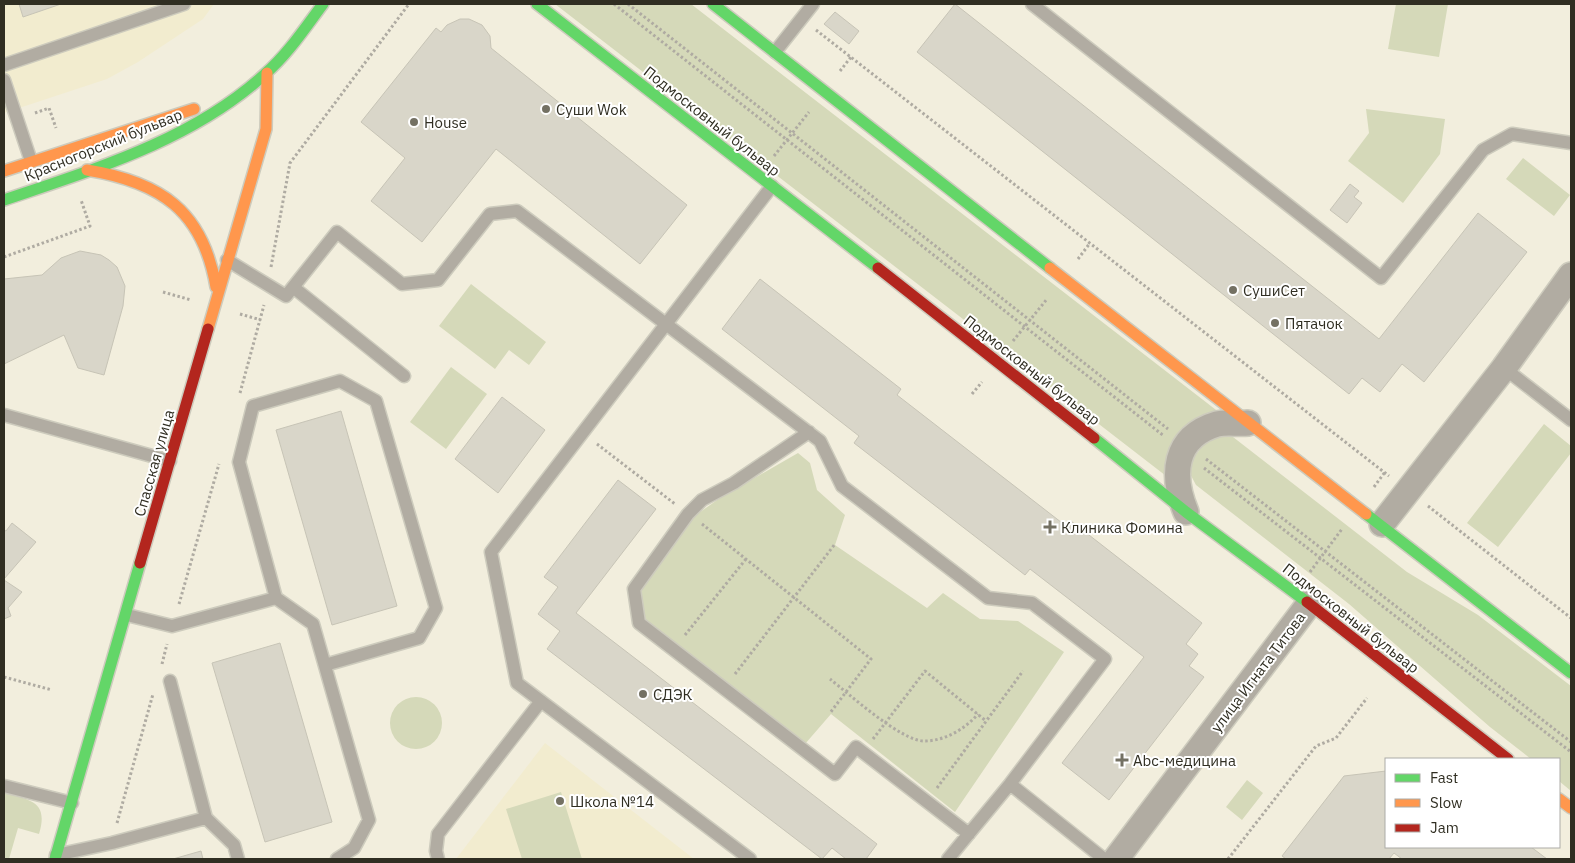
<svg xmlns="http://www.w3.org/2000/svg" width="1575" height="863" viewBox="0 0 1575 863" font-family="'IBM Plex Sans',sans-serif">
<rect width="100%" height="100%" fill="#f2eedd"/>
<path fill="#f2eccf" d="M4,4H214L203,19L138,62L107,79L4,113Z
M545,743L694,859H456Z"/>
<path fill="#d5d9b9" d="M555,4H691L1220,413C1177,425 1167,434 1170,479Z
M1396,4H1448L1439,57L1388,49Z
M1366,109L1445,119L1440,154L1403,203L1348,161L1369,133Z
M1523,158L1570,195L1554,216L1506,179Z
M471,284L546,342L529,365L509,350L495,369L439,326Z
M451,367L487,394L446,449L410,422Z
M1544,424L1571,446V453L1498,547L1467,523Z
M1219,433L1233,437L1407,572L1478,615L1571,686V791L1559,781V759H1531L1490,727L1349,604L1196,485L1188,470C1195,454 1203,442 1219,433Z
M798,453L810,463L817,490L845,515L835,545L927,608L943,593L980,619L1018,621L1064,652L955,812L831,714L805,744L646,621L640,589L693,517L720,498Z
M390 723a26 26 0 1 1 52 0a26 26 0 1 1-52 0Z
M1247,780L1263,793L1242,820L1226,807Z
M561,792L582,859H522L506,809Z
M4,793C30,800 49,801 39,834L18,828L9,859H4Z"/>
<path fill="#d9d6c9" stroke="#c7c4b6" d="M19,4H61L23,17Z
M955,4L1379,339L1478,213L1527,252L1424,382L1402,364L1380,392L1362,378L1349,394L917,52Z
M835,12L859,31L849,44L824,24Z
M460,19H469L482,25L490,36L491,48L687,205L640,264L496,149L422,242L371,201L405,158L361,122L436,28L441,32L447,25Z
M1350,184L1359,191L1354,197L1362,203L1347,223L1330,210Z
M80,251L101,255L109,260L117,267L125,286L123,306L104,375L78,368L64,335L4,364V279L42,275L61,258Z
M760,279L901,389L897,395L1066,526L1071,521L1202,623L1186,644L1198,654L1189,666L1204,677L1109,800L1062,763L1144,657L1030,569L1025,575L854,443L859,436L722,329Z
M502,397L545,430L498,493L455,459Z
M341,411L397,606L332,625L276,430Z
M618,480L656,509L576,613L877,844L866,859H846L832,848L822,859L547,649L560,631L538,614L558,587L544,577Z
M12,523L36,542L4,579V530L6,531Z
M4,580L22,592L8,608L11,616L4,619Z
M280,643L332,822L265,842L212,663Z
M1386,771V847H1531L1547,859H1402L1394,853L1389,859H1286L1282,856L1344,776Z
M201,851L203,859H173Z"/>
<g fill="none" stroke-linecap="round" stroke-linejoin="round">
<defs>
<path id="lane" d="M1032,4L1381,278L1483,150L1512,134L1571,143
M775,52L813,4
M4,65L184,4
M4,80L31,161
M227,260L286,296L337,232L402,284L438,280L490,214L517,211L820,441L842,486L988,598L1032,603L1105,659L1010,784L948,859
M293,287L404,376
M1504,368L1571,420
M4,415L170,461
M809,432L734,483L702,500L688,514L634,589L639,623L835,774L856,747L969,834
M276,598L313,624L369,820L354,848L337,859
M127,615L172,626L276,598L239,462L253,406L340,381L376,401L436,608L419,638L325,665
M1010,784L1104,859
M4,786L72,803
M206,818L234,845L238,859
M56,855L112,843L206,818L170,681
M438,859L436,851L438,834L541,701
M750,859L517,683L491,552L772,186"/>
<path id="street" d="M1186,512C1171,476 1173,437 1217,424C1226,422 1239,424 1248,423
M1382,524L1504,368L1571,275
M1116,859L1309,604"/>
<path id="fast" d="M537,4L878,268
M713,4L1050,268
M4,200C95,169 193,140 265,74C288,54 305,28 323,4
M1094,438L1186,512L1307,602
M1366,514L1571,673
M55,859L140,563"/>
<path id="slow" d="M87,170C161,182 203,211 216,287
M4,171L194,109
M1050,268L1366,514
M208,329L266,129L267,73
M1559,799L1571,808"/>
<path id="jam" d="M878,268L1094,438
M140,563L208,329
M1307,602L1508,759"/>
</defs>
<use href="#lane" stroke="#cdcbbd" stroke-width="15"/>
<use href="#street" stroke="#cdcbbd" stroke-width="28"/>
<use href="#fast" stroke="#cdcbbd" stroke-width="14"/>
<use href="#slow" stroke="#cdcbbd" stroke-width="14"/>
<use href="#jam" stroke="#cdcbbd" stroke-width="14"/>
<path stroke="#afaba2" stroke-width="3" stroke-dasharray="2.5 2.5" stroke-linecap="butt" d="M614,4L1164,436
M628,4L1168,429
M816,30L1389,476
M840,71L851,57
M35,113L49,108L56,128
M774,156L809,112
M4,257L90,226L81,200
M1078,259L1090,243
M271,267L290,163L409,4
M163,292L191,300
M240,314L261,320
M1013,341L1047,299
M240,393L264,305
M972,394L982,382
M597,444L675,504
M1206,459L1571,742
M1204,468L1571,752
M1374,487L1385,472
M1428,506L1571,618
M702,524L871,659L830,713
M1310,572L1342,529
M179,604L219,464
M685,635L746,559
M162,664L167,644
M735,674L835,544
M4,677L52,690
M830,679C849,694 901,741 924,741C945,741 965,729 978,714
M873,739L925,671L986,721
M937,788L1023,671
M117,823L153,694
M1228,859L1316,746L1336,738L1367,698"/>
<use href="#lane" stroke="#b1aca2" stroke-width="12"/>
<use href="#street" stroke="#b1aca2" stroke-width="25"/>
<use href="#fast" stroke="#63d668" stroke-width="11"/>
<use href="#slow" stroke="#ff974d" stroke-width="11"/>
<use href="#jam" stroke="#b3261e" stroke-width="11"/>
</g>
<g fill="#747163" stroke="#fff" stroke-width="2">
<circle cx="546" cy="109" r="5"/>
<circle cx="414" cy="122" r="5"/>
<circle cx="1233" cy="290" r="5"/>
<circle cx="1275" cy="323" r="5"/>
<path d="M1047.5 519.5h5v5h5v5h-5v5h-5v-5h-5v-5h5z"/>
<circle cx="643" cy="694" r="5"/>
<path d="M1119.5 752.5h5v5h5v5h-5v5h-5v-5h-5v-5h5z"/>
<circle cx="560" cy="801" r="5"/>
</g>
<g text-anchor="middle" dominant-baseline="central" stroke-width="4" stroke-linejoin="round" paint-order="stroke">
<g font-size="15" fill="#302e22" stroke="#fff" text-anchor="start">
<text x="556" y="109">Суши Wok</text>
<text x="424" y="122">House</text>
<text x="1243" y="290">СушиСет</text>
<text x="1285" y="323">Пятачок</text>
<text x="1061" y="527">Клиника Фомина</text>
<text x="653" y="694">СДЭК</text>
<text x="1133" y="760">Abc-медицина</text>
<text x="570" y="801">Школа №14</text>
</g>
<g font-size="15" fill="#302e22" stroke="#fff">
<text transform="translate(712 121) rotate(38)">Подмосковный бульвар</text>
<text transform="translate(103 145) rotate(-22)">Красногорский бульвар</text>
<text transform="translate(1032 370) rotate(38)">Подмосковный бульвар</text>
<text transform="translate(154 463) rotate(-74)">Спасская улица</text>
<text transform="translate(1351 618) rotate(38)">Подмосковный бульвар</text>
<text transform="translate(1258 672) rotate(-53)">улица Игната Титова</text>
</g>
</g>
<rect width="1575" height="863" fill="none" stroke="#302e22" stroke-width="10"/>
<rect x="1385" y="758" width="175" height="90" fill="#ffffff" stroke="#acaba7"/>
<rect x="1395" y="774" width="25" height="8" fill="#63d668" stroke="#acaba7"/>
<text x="1430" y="783" font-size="15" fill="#302e22">Fast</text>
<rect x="1395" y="799" width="25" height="8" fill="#ff974d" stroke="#acaba7"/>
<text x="1430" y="808" font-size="15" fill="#302e22">Slow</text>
<rect x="1395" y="824" width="25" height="8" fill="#b3261e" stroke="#acaba7"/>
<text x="1430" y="833" font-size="15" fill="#302e22">Jam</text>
</svg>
